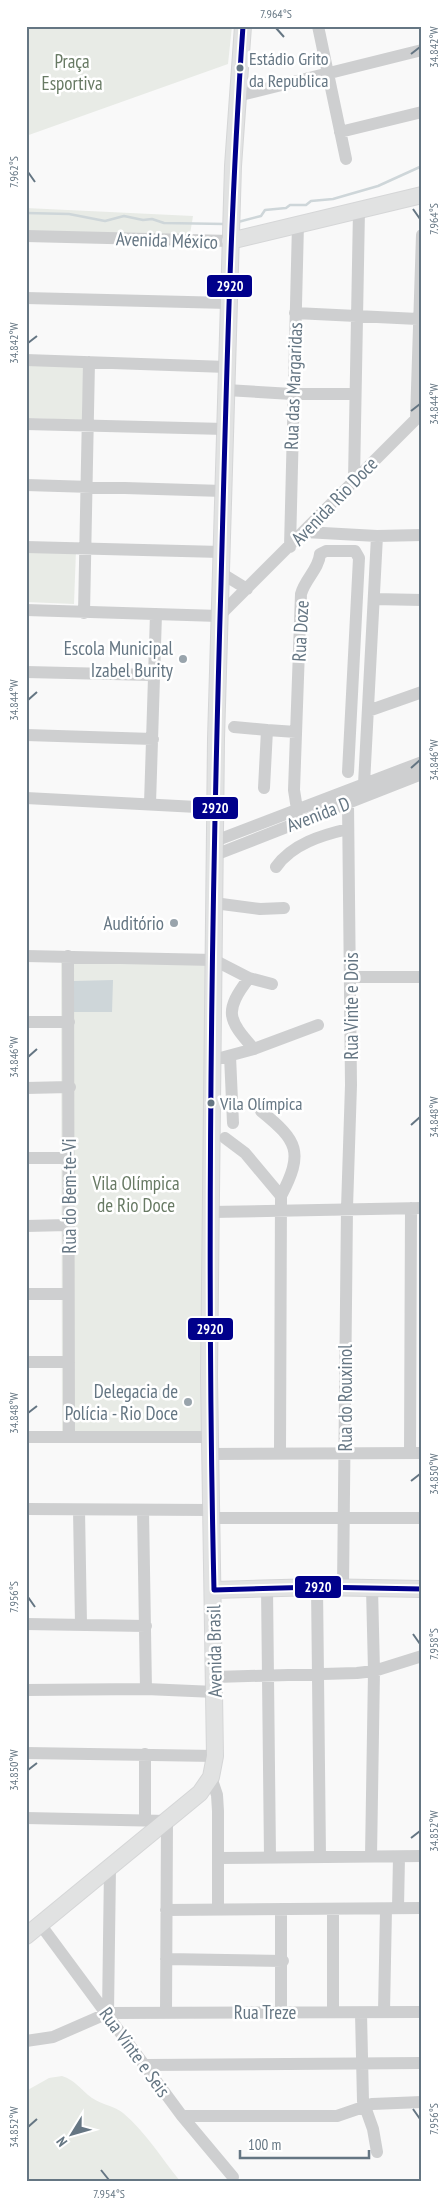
<svg xmlns="http://www.w3.org/2000/svg" width="448" height="2207" viewBox="0 0 448 2207" font-family="'PT Sans Narrow',sans-serif">
<rect width="100%" height="100%" fill="#f9f9f9"/>
<path fill="#e8ebe6" d="M26,26H232L228,64L26,136Z
M26,208L193,216L189,240L26,234Z
M26,362L84,364L82,420L26,418Z
M26,548L76,550L74,604L26,602Z
M61,953L211,955L210,1435L62,1433Z
M62,2076C75,2080 81,2090 92,2098C102,2105 115,2106 123,2113C145,2131 162,2159 180,2181H26V2091L49,2078Z"/>
<path fill="#ced6d9" d="M113,980L112,1012H74V981Z"/>
<g fill="none" stroke-linecap="round" stroke-linejoin="round">
<path stroke="#ced6d9" stroke-width="2.5" d="M26,213L69,214L105,221L124,216L143,220L152,219L164,223L225,224
M238,222L261,216L265,210L286,208L290,205H306L311,201L333,199L378,186L422,166"/>
<defs>
<path id="major" d="M230,241L422,195
M214,1590L317,1587L422,1589
M26,1936L200,1793L211,1777L215,1756L209,1376L216,739L233,166L243,26"/>
</defs>
<use href="#major" stroke="#d5d6d7" stroke-width="18"/>
<path stroke="#cecfd0" stroke-width="12" d="M318,26L346,159
M237,96L422,50
M340,132L422,112
M26,236L230,241
M26,298L228,303
M295,313L418,319
M26,360L227,367
M226,390L292,394H355
M416,419L422,235
M26,424L225,429
M354,480L359,210
M26,485L223,491
M305,532L377,536L422,535
M26,547L221,552
M290,547L298,224
M221,573L247,589
M374,599L422,600
M26,610L219,616L422,413
M84,613L89,362
M26,672L153,675
M368,711L422,692
M234,727L267,730
M26,735L153,739
M364,784L377,536
M264,788L267,730L296,732
M26,798L216,808
M150,804L156,614
M299,822L294,790L301,594C305,579 319,569 320,554L326,551H355L359,558L348,772
M215,841L422,762
M215,855L422,774
M276,867C292,844 322,835 348,829
M214,903L260,909L284,908
M26,956L214,960L249,978L272,984
M68,956L69,1437
M351,977H422
M249,978C224,1011 227,1019 254,1049
M26,1022H69
M230,1056L233,1123
M213,1060L254,1049L318,1025
M26,1088L70,1087
M261,1111C298,1141 304,1152 281,1196
M225,1138L245,1153L281,1196L280,1453
M26,1158H69
M211,1212L422,1208
M26,1226L68,1225
M26,1294H68
M26,1362H69
M26,1437H210
M410,1453L411,1208
M211,1454L422,1453
M26,1509L211,1510
M79,1510L81,1624
M143,1510L146,1689
M211,1518H422
M317,1587L320,1856
M267,1588L270,1857
M343,1588L347,1208L351,1085L348,803
M26,1624L146,1626
M215,1677L357,1673L374,1671L422,1656
M26,1690L146,1689L215,1692
M26,1753L215,1756
M145,1754V1820
M211,1777L217,1795L218,1811V1909
M26,1818L167,1821L166,2012
M371,1857L374,1671L372,1588
M219,1858L422,1856
M398,1908L399,1857
M281,1909V2013
M166,1910L422,1908
M333,1910V2012
M40,1924L182,2116L233,2177
M166,1959L283,1961
M384,2012L386,1909
M108,2013L110,1867
M361,2013L363,2101L373,2129L377,2152
M26,2041L53,2037L108,2013L422,2012
M146,2065L422,2063
M182,2116H337L372,2104L422,2102"/>
<use href="#major" stroke="#e1e2e2" stroke-width="16"/>
<defs>
<path id="bus-1" d="M214,1590C206,1255 211,919 221,584C226,398 230,212 243,26
M214,1590L317,1587L422,1589"/>
</defs>
<use href="#bus-1" stroke="#fff" stroke-width="9"/>
<use href="#bus-1" stroke="#00008b" stroke-width="5"/>
</g>
<path fill="none" stroke="#657683" stroke-width="2" d="M276,28L284,37M411,54L420,47M28,172L35,182M413,209L420,219M28,343L37,336M411,411L420,404M28,700L37,692M411,768L420,760M28,1057L37,1049M411,1125L420,1117M28,1413L37,1406M411,1481L420,1474M28,1597L35,1607M413,1634L420,1644M28,1770L37,1763M411,1838L420,1831M413,2109L420,2119M28,2127L37,2119M101,2170L109,2180"/>
<g fill="#657683" stroke="#fff" stroke-width="2">
<circle cx="240" cy="68" r="4.5"/>
<circle cx="211" cy="1103" r="4.5"/>
</g>
<g fill="#99a4ac" stroke="#fff" stroke-width="2">
<circle cx="183" cy="659" r="5"/>
<circle cx="174" cy="923" r="5"/>
<circle cx="188" cy="1402" r="5"/>
</g>
<g text-anchor="middle" dominant-baseline="central" stroke-width="5" stroke-linejoin="round" paint-order="stroke">
<g font-size="18" fill="#657683" stroke="#fff" text-anchor="start">
<text x="249" y="58">Estádio Grito<tspan x="249" dy="22">da Republica</tspan></text>
<text x="220" y="1103">Vila Olímpica</text>
</g>
<g font-size="19" fill="#687a64" stroke="#fff">
<text x="72" y="61">Praça<tspan x="72" dy="22">Esportiva</tspan></text>
<text x="136" y="1183">Vila Olímpica<tspan x="136" dy="22">de Rio Doce</tspan></text>
</g>
<g font-size="19" fill="#657683" stroke="#fff">
<text transform="translate(167 240) rotate(2)">Avenida México</text>
<text transform="translate(293 386) rotate(-88)">Rua das Margaridas</text>
<text transform="translate(334 501) rotate(-46)">Avenida Rio Doce</text>
<text transform="translate(300 631) rotate(-87)">Rua Doze</text>
<text transform="translate(318 814) rotate(-21)">Avenida D</text>
<text transform="translate(351 1006) rotate(-90)">Rua Vinte e Dois</text>
<text transform="translate(69 1196) rotate(-90)">Rua do Bem-te-Vi</text>
<text transform="translate(345 1398) rotate(-90)">Rua do Rouxinol</text>
<text transform="translate(214 1651) rotate(-91)">Avenida Brasil</text>
<text x="265" y="2012">Rua Treze</text>
<text transform="translate(135 2052) rotate(54)">Rua Vinte e Seis</text>
</g>
<g font-size="19" fill="#657683" stroke="#fff" text-anchor="end">
<text x="173" y="648">Escola Municipal<tspan x="173" dy="22">Izabel Burity</tspan></text>
<text x="164" y="923">Auditório</text>
<text x="178" y="1391">Delegacia de<tspan x="178" dy="22">Polícia - Rio Doce</tspan></text>
</g>
</g>
<g stroke="#fff" stroke-width="2">
<rect x="206" y="274" width="47" height="24" rx="5" fill="#00008b"/>
<rect x="192" y="796" width="47" height="24" rx="5" fill="#00008b"/>
<rect x="187" y="1317" width="47" height="24" rx="5" fill="#00008b"/>
<rect x="294" y="1575" width="48" height="24" rx="5" fill="#00008b"/>
</g>
<g font-size="14" text-anchor="middle" font-weight="bold" fill="#fff">
<text x="230" y="291">2920</text>
<text x="215" y="813">2920</text>
<text x="210" y="1334">2920</text>
<text x="318" y="1592">2920</text>
</g>
<rect width="448" height="2207" fill="none" stroke="#ffffff" stroke-width="55"/>
<g transform="translate(72 2134) rotate(233)" stroke="#ffffff" stroke-width="4" paint-order="stroke">
<path d="M0-4L9 19L0 12L-9 19Z" fill="#657683"/>
<text y="-8" font-size="14" font-weight="bold" text-anchor="middle" fill="#657683">N</text>
</g>
<path d="M240 2150v8h129v-8" fill="none" stroke="#657683" stroke-width="2.5"/>
<text x="248" y="2150" font-size="15" fill="#657683" stroke="#ffffff" stroke-width="4" paint-order="stroke">100 m</text>
<rect x="28" y="28" width="392" height="2152" fill="none" stroke="#657683" stroke-width="2"/>
<g font-size="12" text-anchor="middle" fill="#657683">
<text x="276" y="18">7.964°S</text>
<text transform="translate(434 47) rotate(-90)" y="4">34.842°W</text>
<text transform="translate(14 172) rotate(-90)" y="4">7.962°S</text>
<text transform="translate(434 219) rotate(-90)" y="4">7.964°S</text>
<text transform="translate(14 343) rotate(-90)" y="4">34.842°W</text>
<text transform="translate(434 404) rotate(-90)" y="4">34.844°W</text>
<text transform="translate(14 700) rotate(-90)" y="4">34.844°W</text>
<text transform="translate(434 760) rotate(-90)" y="4">34.846°W</text>
<text transform="translate(14 1057) rotate(-90)" y="4">34.846°W</text>
<text transform="translate(434 1117) rotate(-90)" y="4">34.848°W</text>
<text transform="translate(14 1413) rotate(-90)" y="4">34.848°W</text>
<text transform="translate(434 1474) rotate(-90)" y="4">34.850°W</text>
<text transform="translate(14 1597) rotate(-90)" y="4">7.956°S</text>
<text transform="translate(434 1644) rotate(-90)" y="4">7.958°S</text>
<text transform="translate(14 1770) rotate(-90)" y="4">34.850°W</text>
<text transform="translate(434 1831) rotate(-90)" y="4">34.852°W</text>
<text transform="translate(434 2119) rotate(-90)" y="4">7.956°S</text>
<text transform="translate(14 2127) rotate(-90)" y="4">34.852°W</text>
<text x="109" y="2198">7.954°S</text>
</g>
</svg>
